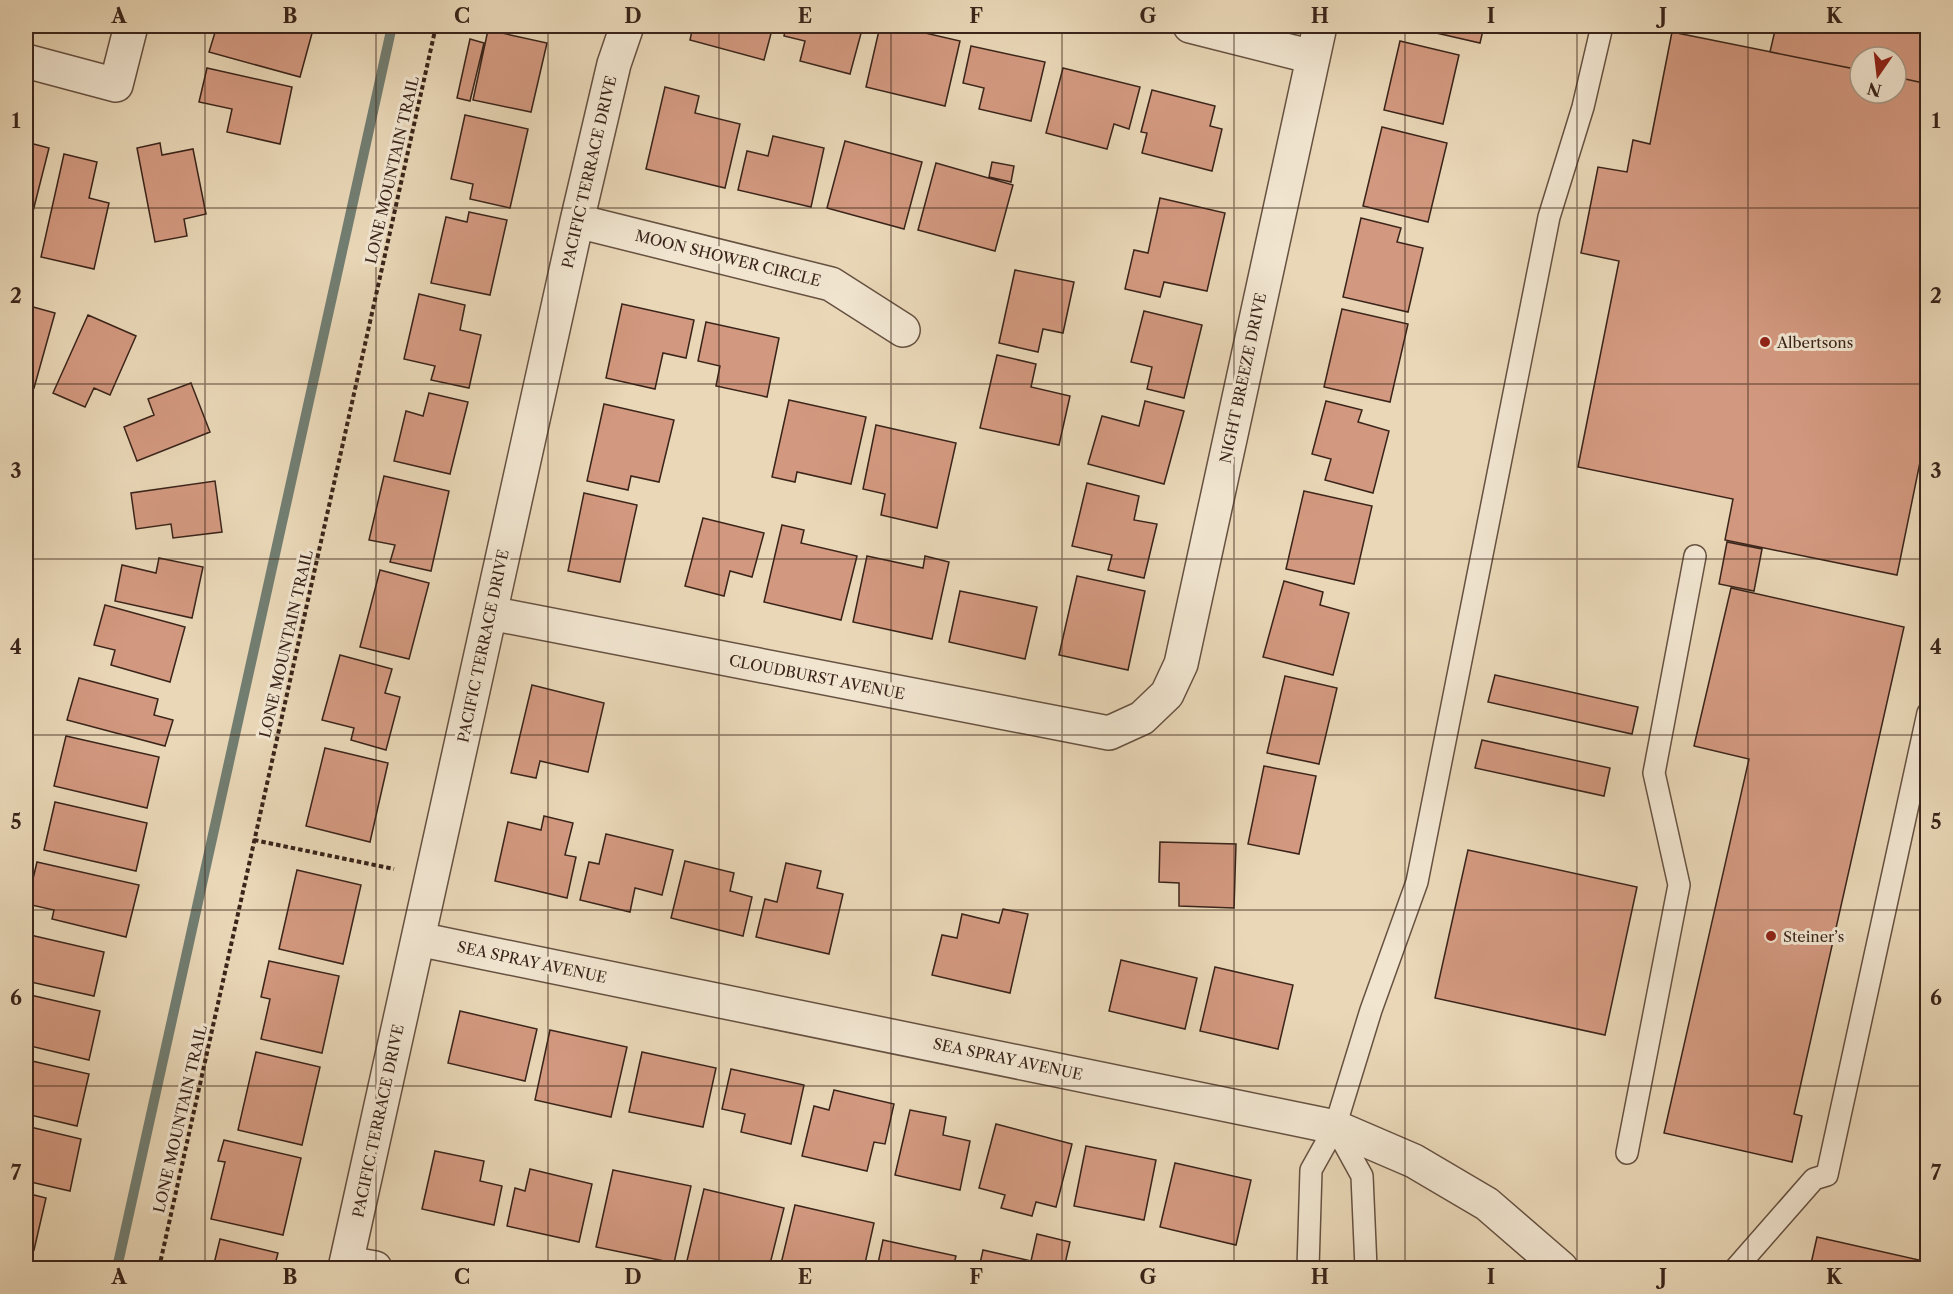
<svg xmlns="http://www.w3.org/2000/svg" width="1953" height="1294" viewBox="0 0 1953 1294" font-family="'Libre Caslon Text',serif">
<rect width="100%" height="100%" fill="#e9d7b7"/>
<filter id="stains"><feTurbulence type="fractalNoise" baseFrequency=".00333" numOctaves="4"/><feColorMatrix values="0 0 0 0 .2 0 0 0 0 .09 0 0 0 0 .02 0 0 0 .5 -.17"/></filter>
<radialGradient id="worn" r=".72"><stop offset=".6" stop-color="#630" stop-opacity="0"/><stop offset="1" stop-color="#630" stop-opacity=".3"/></radialGradient>
<g fill="none" stroke-linecap="round" stroke-linejoin="round">
<path stroke="#727e72" stroke-width="10" d="M117,1268L392,26"/>
</g>
<path fill="#d39980" stroke="#3a241a" stroke-width="1.5" d="M217,26H314L300,77L209,52Z
M693,26H773L764,60L690,40Z
M786,26H863L850,74L800,61L805,41L784,36Z
M880,26H895L960,41L945,106L866,87Z
M1406,26H1484L1480,43Z
M1776,26H1928V84L1896,77V57H1860V70L1770,52Z
M488,30L547,43L531,112L473,100Z
M1672,32L1860,70V93H1896V77L1928,84V423L1897,575L1725,540L1733,499L1578,467L1619,261L1581,253L1598,167L1627,172L1633,140L1650,144Z
M470,39L484,43L470,101L457,98Z
M1400,41L1459,55L1443,124L1384,110Z
M971,46L1045,62L1031,121L979,109L984,88L963,83Z
M207,68L292,87L280,144L227,132L232,109L199,102Z
M1063,68L1140,87L1129,129L1114,124L1107,149L1046,133Z
M665,87L699,96L695,113L740,124L725,188L646,169Z
M1152,90L1215,106L1210,126L1222,129L1212,171L1142,153L1147,133L1141,132Z
M465,115L528,129L510,208L470,199L473,184L451,179Z
M1382,127L1447,143L1428,222L1363,206Z
M773,136L824,148L811,207L738,190L747,151L768,156Z
M845,141L922,162L904,229L827,208Z
M26,142L49,148L26,239Z
M160,143L162,155L193,149L206,214L184,219L187,236L155,242L137,148Z
M64,154L97,162L89,198L109,203L94,269L41,257Z
M992,162L1014,166L1011,182L989,177Z
M936,163L1013,185L995,251L918,230Z
M1160,198L1225,213L1207,291L1164,282L1160,297L1125,289L1134,250L1148,253Z
M469,212L507,220L490,295L431,283L446,217L467,222Z
M1361,218L1401,228L1397,242L1423,248L1408,312L1343,297Z
M1015,270L1074,282L1063,333L1043,329L1038,352L999,343Z
M419,294L465,305L460,330L481,335L469,388L431,380L435,366L404,359Z
M622,304L694,320L686,358L663,353L655,389L606,378Z
M26,305L55,313L34,388L26,386Z
M1342,309L1408,324L1390,402L1324,387Z
M1144,311L1202,325L1184,398L1147,389L1152,367L1131,362Z
M88,315L136,336L110,395L94,388L85,407L53,393Z
M706,322L779,338L767,397L716,386L720,366L698,361Z
M997,355L1036,364L1031,387L1070,396L1059,445L980,428Z
M191,383L210,432L137,461L124,427L154,415L148,399Z
M429,393L468,402L450,474L394,461L406,411L423,416Z
M789,400L866,417L851,484L797,472L795,482L772,477Z
M1145,401L1184,411L1164,484L1088,464L1102,416L1139,426Z
M1326,401L1362,410L1358,422L1389,431L1373,493L1325,480L1331,459L1312,454Z
M604,404L674,420L659,482L631,476L628,490L587,481Z
M876,425L956,443L937,528L881,515L885,494L863,489Z
M384,476L449,491L431,571L390,562L395,545L369,540Z
M215,481L222,532L173,538L171,524L136,529L131,493Z
M1087,483L1139,496L1134,520L1157,524L1144,578L1108,570L1112,555L1072,546Z
M1304,491L1372,506L1354,584L1286,569Z
M584,493L637,505L620,582L568,571Z
M703,518L764,533L752,577L730,571L724,596L685,586Z
M782,525L804,530L801,543L857,556L841,620L764,602Z
M1727,542L1762,549L1754,591L1719,584Z
M867,556L923,568L925,556L949,562L932,639L853,622Z
M159,558L203,567L192,618L115,601L122,565L156,573Z
M380,570L429,583L409,659L360,647Z
M1077,576L1145,591L1128,670L1059,655Z
M1284,581L1323,592L1320,605L1349,613L1333,675L1263,657Z
M1731,588L1904,627L1794,1114L1802,1116L1792,1162L1664,1133L1749,759L1694,746Z
M960,591L1037,607L1025,659L949,642Z
M105,605L185,627L170,682L111,665L115,650L94,645Z
M340,655L392,669L385,693L400,697L386,750L351,740L354,728L322,720Z
M1495,675L1638,707L1632,734L1488,702Z
M1285,676L1337,688L1319,764L1267,753Z
M79,678L158,699L154,715L173,720L165,746L67,720Z
M532,685L604,703L588,772L540,761L536,778L511,773Z
M66,736L159,757L147,808L54,786Z
M1482,740L1610,768L1604,796L1475,768Z
M325,748L388,763L370,842L306,826Z
M1264,766L1316,776L1299,854L1248,844Z
M55,802L147,823L136,871L44,850Z
M544,816L573,823L565,855L576,857L567,898L495,881L508,822L541,830Z
M606,834L673,850L662,895L635,888L630,912L580,900L589,862L599,864Z
M1160,842L1236,844L1234,908L1179,906V883L1159,882Z
M1468,850L1637,887L1605,1035L1435,998Z
M685,861L734,873L730,891L752,897L743,936L671,918Z
M37,862L139,885L126,937L52,919L54,910L27,904Z
M786,863L821,871L817,888L843,894L829,954L756,937L765,899L777,902Z
M297,870L361,885L343,964L279,949Z
M1003,909L1028,914L1010,993L932,975L942,935L957,938L962,914L999,923Z
M26,934L104,952L94,996L26,981Z
M1121,960L1197,978L1185,1029L1109,1011Z
M269,961L339,976L322,1053L261,1039L270,999L261,997Z
M1215,967L1293,985L1278,1049L1200,1031Z
M26,994L100,1011L89,1060L26,1045Z
M460,1011L537,1029L525,1081L448,1063Z
M550,1030L627,1047L611,1117L535,1100Z
M256,1052L320,1067L302,1145L238,1130Z
M642,1052L716,1068L703,1127L629,1112Z
M32,1061L89,1074L77,1126L26,1114V1076L28,1077Z
M731,1069L804,1085L791,1144L741,1132L745,1114L722,1109Z
M834,1090L894,1104L885,1144L874,1142L867,1171L802,1156L814,1106L829,1110Z
M910,1110L946,1117L943,1135L970,1141L960,1190L895,1175Z
M996,1124L1072,1144L1056,1207L1036,1202L1032,1216L1001,1208L1005,1195L979,1188Z
M26,1126L81,1139L70,1191L26,1181Z
M224,1140L301,1158L283,1235L211,1219L225,1162L218,1161Z
M1086,1146L1156,1160L1144,1220L1074,1206Z
M435,1151L484,1161L480,1181L502,1186L494,1225L422,1209Z
M1175,1163L1251,1180L1236,1245L1160,1227Z
M530,1169L592,1184L579,1242L507,1226L515,1188L525,1191Z
M613,1170L691,1186L674,1263L596,1247Z
M704,1189L784,1208L769,1268H703L686,1265Z
M26,1193L46,1198L34,1250L26,1248Z
M795,1205L874,1223L864,1268H780Z
M1037,1234L1070,1242L1064,1268H979L983,1250L1031,1261Z
M1817,1237L1928,1262V1268H1810Z
M220,1239L278,1253L274,1268H213Z
M883,1240L956,1256L953,1268H877Z
M26,1261L43,1265L42,1268H26Z"/>
<g fill="none" stroke-linecap="round" stroke-linejoin="round">
<defs>
<path id="lane" d="M1335,1127L1362,1176L1366,1268
M1627,1153L1679,885L1654,773L1695,556
M1308,1268L1311,1170L1335,1127L1371,1010L1417,882L1549,217L1583,107L1602,26
M1736,1268L1814,1179L1827,1175L1928,713"/>
<path id="street" d="M1190,26L1313,57
M26,61L116,85L131,26
M577,221L831,284L903,330
M490,613L1109,733L1142,718L1167,694L1181,664L1320,26
M418,939L1335,1127L1414,1161L1487,1204L1561,1268
M347,1263L375,1268
M345,1268L577,221L614,64L627,26"/>
</defs>
<use href="#lane" stroke="#665141" stroke-width="24"/>
<use href="#street" stroke="#665141" stroke-width="36"/>
<path stroke="#3a241a" stroke-width="4" stroke-dasharray="4.5 3" stroke-linecap="butt" d="M254,840L394,869
M159,1268L436,26"/>
<use href="#lane" stroke="#f1e5d0" stroke-width="21"/>
<use href="#street" stroke="#f1e5d0" stroke-width="33"/>
</g>
<path fill="none" stroke="#3a241a" stroke-width="1.5" stroke-opacity="0.55" d="M205,26V1268M376,26V1268M548,26V1268M719,26V1268M891,26V1268M1062,26V1268M1234,26V1268M1405,26V1268M1577,26V1268M1748,26V1268M26,208H1928M26,384H1928M26,559H1928M26,735H1928M26,910H1928M26,1086H1928"/>
<g fill="#8f2418" stroke="#f1e5d0" stroke-width="2">
<circle cx="1765" cy="342" r="6"/>
<circle cx="1771" cy="936" r="6"/>
</g>
<g text-anchor="middle" dominant-baseline="central" stroke-width="6" stroke-linejoin="round" paint-order="stroke">
<g font-size="15" fill="#3a241a" stroke="#f1e5d0">
<text transform="translate(392 170) rotate(-77)">LONE MOUNTAIN TRAIL</text>
<text transform="translate(589 172) rotate(-77)">PACIFIC TERRACE DRIVE</text>
<text transform="translate(728 258) rotate(14)">MOON SHOWER CIRCLE</text>
<text transform="translate(1243 378) rotate(-78)">NIGHT BREEZE DRIVE</text>
<text transform="translate(286 644) rotate(-77)">LONE MOUNTAIN TRAIL</text>
<text transform="translate(483 646) rotate(-78)">PACIFIC TERRACE DRIVE</text>
<text transform="translate(817 677) rotate(11)">CLOUDBURST AVENUE</text>
<text transform="translate(532 962) rotate(12)">SEA SPRAY AVENUE</text>
<text transform="translate(1008 1059) rotate(12)">SEA SPRAY AVENUE</text>
<text transform="translate(180 1119) rotate(-77)">LONE MOUNTAIN TRAIL</text>
<text transform="translate(378 1121) rotate(-78)">PACIFIC TERRACE DRIVE</text>
</g>
<g font-size="15" fill="#3a241a" stroke="#f1e5d0" text-anchor="start">
<text x="1777" y="342">Albertsons</text>
<text x="1783" y="936">Steiner’s</text>
</g>
</g>
<rect width="1953" height="1294" fill="none" stroke="#e9d7b7" stroke-width="66"/>
<g transform="translate(1878 75) rotate(194)"><circle r="28" fill="#f1e5d0" stroke="#a89887" stroke-width="1.5"/>
<path d="M0-4.5L10 22L0 15L-10 22Z" fill="#8f2418"/>
<text y="-9" font-size="16" font-weight="bold" text-anchor="middle" fill="#3a241a">N</text>
</g>
<rect x="33" y="33" width="1887" height="1228" fill="none" stroke="#3a241a" stroke-width="2"/>
<g font-size="20" text-anchor="middle" font-weight="bold" fill="#3a241a">
<text x="119" y="23">A</text>
<text x="290" y="23">B</text>
<text x="462" y="23">C</text>
<text x="633" y="23">D</text>
<text x="805" y="23">E</text>
<text x="976" y="23">F</text>
<text x="1148" y="23">G</text>
<text x="1320" y="23">H</text>
<text x="1491" y="23">I</text>
<text x="1663" y="23">J</text>
<text x="1834" y="23">K</text>
<text x="16" y="128">1</text>
<text x="1936" y="128">1</text>
<text x="16" y="303">2</text>
<text x="1936" y="303">2</text>
<text x="16" y="478">3</text>
<text x="1936" y="478">3</text>
<text x="16" y="654">4</text>
<text x="1936" y="654">4</text>
<text x="16" y="829">5</text>
<text x="1936" y="829">5</text>
<text x="16" y="1005">6</text>
<text x="1936" y="1005">6</text>
<text x="16" y="1180">7</text>
<text x="1936" y="1180">7</text>
<text x="119" y="1284">A</text>
<text x="290" y="1284">B</text>
<text x="462" y="1284">C</text>
<text x="633" y="1284">D</text>
<text x="805" y="1284">E</text>
<text x="976" y="1284">F</text>
<text x="1148" y="1284">G</text>
<text x="1320" y="1284">H</text>
<text x="1491" y="1284">I</text>
<text x="1663" y="1284">J</text>
<text x="1834" y="1284">K</text>
</g>
<rect width="100%" height="100%" filter="url(#stains)"/>
<rect width="100%" height="100%" fill="url(#worn)"/>
</svg>
